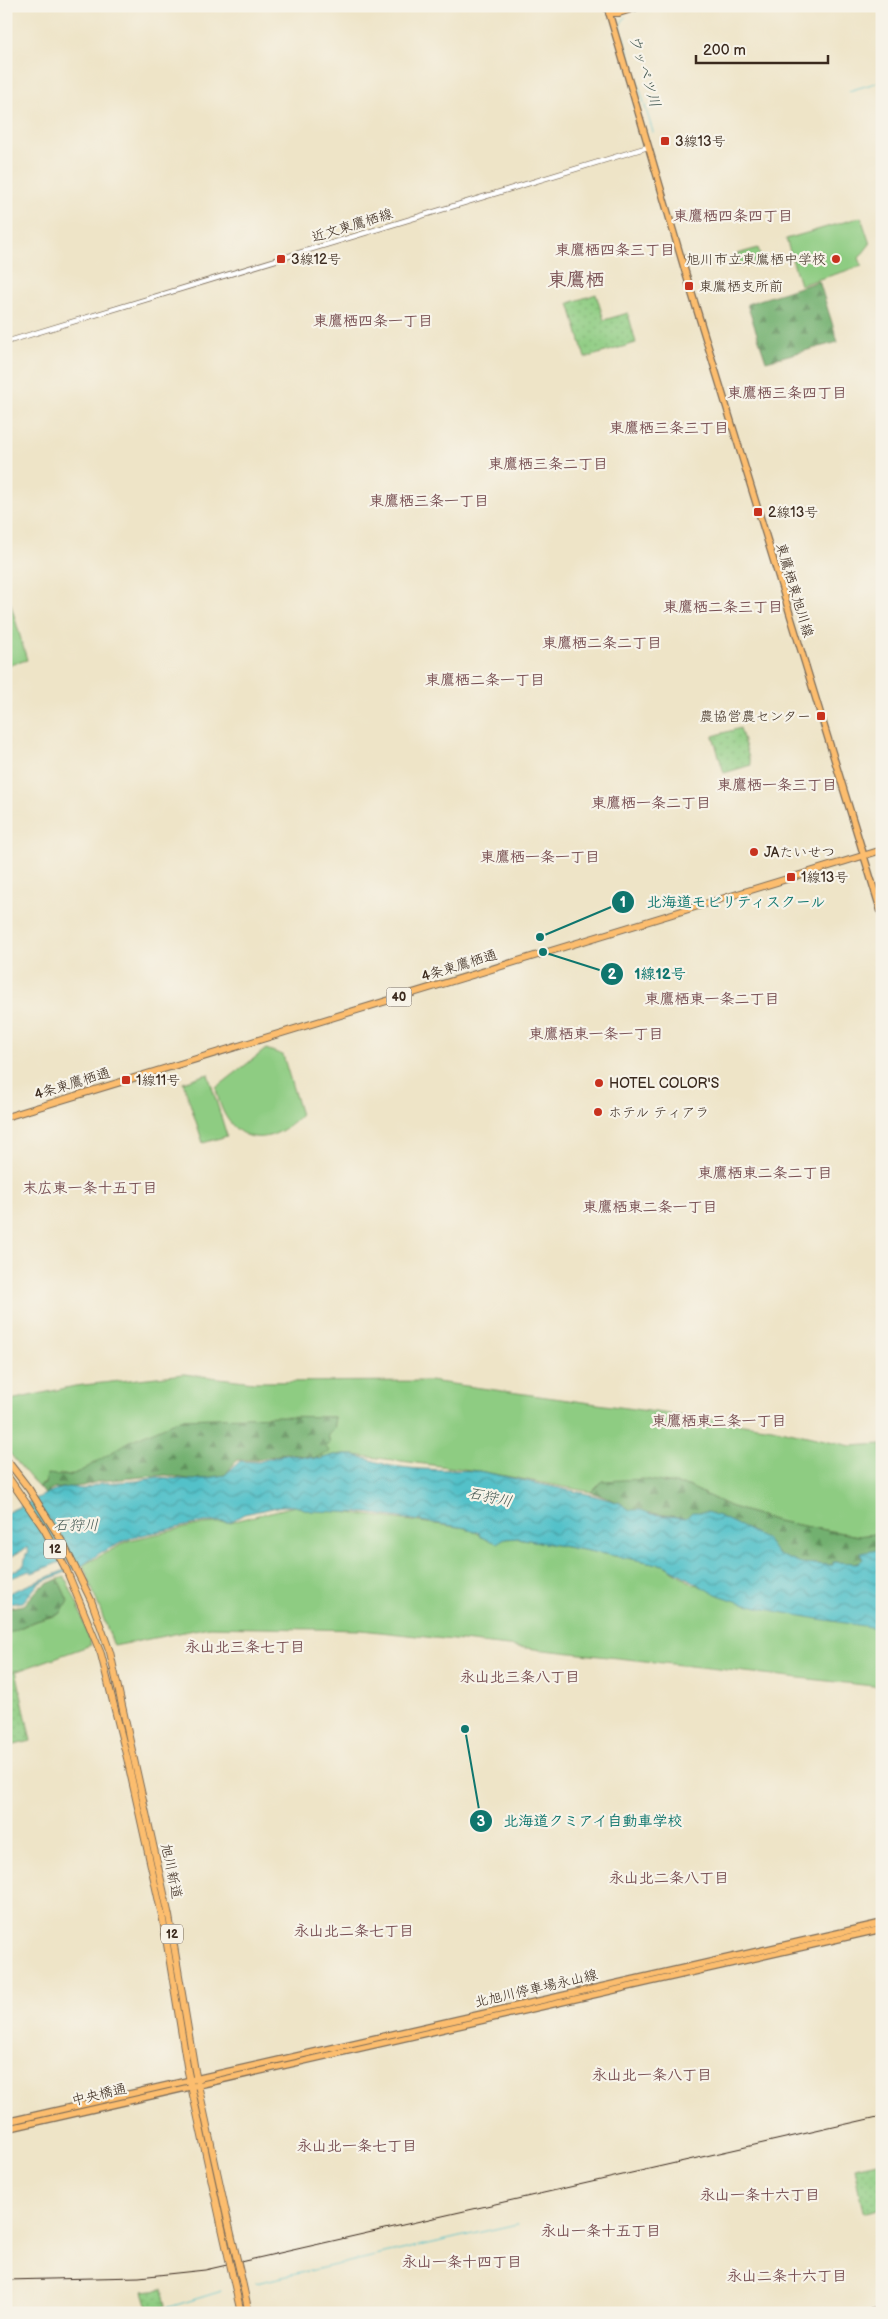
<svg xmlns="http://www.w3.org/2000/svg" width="888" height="2319" viewBox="0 0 888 2319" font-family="'Balsamiq Sans','Klee One',sans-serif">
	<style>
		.green { fill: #8ecc82; stroke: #647b50 }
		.forest { fill: url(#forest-firs); stroke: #566d47 }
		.park { fill: url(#park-dots); stroke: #647b50 }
		.water { fill: url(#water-waves); stroke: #477674 }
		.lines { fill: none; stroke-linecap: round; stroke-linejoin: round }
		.stream { stroke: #53c1c9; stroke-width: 1 }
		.minor-casing { stroke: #7a6b59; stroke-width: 6 }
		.major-casing { stroke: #7a6b59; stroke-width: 8 }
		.highway-casing { stroke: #7a6b59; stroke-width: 8 }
		.minor { stroke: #fff; stroke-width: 4.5 }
		.major { stroke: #fcbd6e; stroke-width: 5.5 }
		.highway { stroke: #fcbd6e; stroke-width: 6 }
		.rail { stroke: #3b2a1e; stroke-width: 1 }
		.highway-bridge-casing { stroke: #7a6b59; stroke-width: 8; stroke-linecap: butt }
		.highway-bridge { stroke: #fcbd6e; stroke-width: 6 }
		.poi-dot { fill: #c8321e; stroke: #f7f3e8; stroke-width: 2 }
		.labels { text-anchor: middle; stroke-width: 4.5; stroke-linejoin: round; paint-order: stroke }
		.shield { fill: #f7f3e8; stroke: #73665b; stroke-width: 1 }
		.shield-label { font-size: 12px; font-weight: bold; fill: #3b2a1e }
		.poi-label { font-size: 14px; fill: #3b2a1e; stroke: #f7f3e8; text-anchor: start }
		.street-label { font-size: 14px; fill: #3b2a1e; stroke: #f7f3e8 }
		.water-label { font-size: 15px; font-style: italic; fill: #425751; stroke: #f7f3e8 }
		.neighbourhood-label { font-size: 15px; font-weight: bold; fill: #795154; stroke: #f7f3e8 }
		.district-label { font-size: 19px; font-weight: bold; fill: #795154; stroke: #f7f3e8 }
		.leader { fill: none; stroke: #0f766e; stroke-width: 2 }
		.callout-dot { fill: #0f766e; stroke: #f7f3e8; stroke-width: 2 }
		.mark-label { font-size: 15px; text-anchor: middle; font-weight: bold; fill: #fff }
		.callout-label { font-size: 15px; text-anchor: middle; font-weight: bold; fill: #0f766e; stroke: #f7f3e8; stroke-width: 4.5; stroke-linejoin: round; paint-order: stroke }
	</style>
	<defs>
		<pattern id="forest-firs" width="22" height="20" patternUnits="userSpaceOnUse" patternTransform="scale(1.25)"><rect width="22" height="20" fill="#72b070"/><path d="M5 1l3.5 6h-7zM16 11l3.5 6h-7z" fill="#5f8f5b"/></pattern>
		<pattern id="park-dots" width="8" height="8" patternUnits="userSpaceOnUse" patternTransform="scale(1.25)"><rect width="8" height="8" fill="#8ecc82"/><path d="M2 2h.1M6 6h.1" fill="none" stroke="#7baf70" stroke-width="1.8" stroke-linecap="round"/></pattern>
		<pattern id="water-waves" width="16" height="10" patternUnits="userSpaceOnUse" patternTransform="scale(1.25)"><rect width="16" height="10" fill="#53c1c9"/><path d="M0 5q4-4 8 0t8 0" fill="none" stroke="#469da3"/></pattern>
	</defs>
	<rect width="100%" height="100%" fill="#f7f3e8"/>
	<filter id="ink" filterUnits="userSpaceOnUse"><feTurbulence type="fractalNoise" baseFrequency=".02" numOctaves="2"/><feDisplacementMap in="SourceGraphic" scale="10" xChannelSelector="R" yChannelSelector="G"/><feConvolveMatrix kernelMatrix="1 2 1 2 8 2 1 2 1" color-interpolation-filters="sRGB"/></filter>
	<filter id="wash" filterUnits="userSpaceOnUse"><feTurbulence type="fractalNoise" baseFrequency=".0096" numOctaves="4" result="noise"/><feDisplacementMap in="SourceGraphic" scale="20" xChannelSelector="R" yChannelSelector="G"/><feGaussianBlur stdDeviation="1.12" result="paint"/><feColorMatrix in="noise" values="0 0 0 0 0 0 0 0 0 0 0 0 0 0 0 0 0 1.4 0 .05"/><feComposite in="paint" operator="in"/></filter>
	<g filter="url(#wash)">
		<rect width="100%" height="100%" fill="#eee4c7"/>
		<g class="green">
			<path d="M 861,217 L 870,244 L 859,258 L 862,266 L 800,285 L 786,239 Z"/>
			<path d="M 758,248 L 762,260 L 741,267 L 737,254 Z"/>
			<path d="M 9,598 L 27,660 L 6,666 L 6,599 Z"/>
			<path d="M 266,1049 L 283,1055 L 301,1115 C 264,1154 225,1140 216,1088 Z"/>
			<path d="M 208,1074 L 227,1136 L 203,1143 L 183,1082 Z"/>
			<path d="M 184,1374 L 254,1382 L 430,1381 L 772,1428 L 851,1446 L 882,1444 L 882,1533 L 859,1536 L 777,1521 L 729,1506 L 688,1486 L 602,1481 L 591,1492 L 479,1471 L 354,1455 L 334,1455 L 320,1459 L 315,1458 L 329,1452 L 326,1447 L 328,1435 L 335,1428 L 334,1417 L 181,1419 L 83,1470 L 69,1476 L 60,1474 L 38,1487 L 6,1449 L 6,1401 L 75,1386 Z"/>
			<path d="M 295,1506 L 466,1528 L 492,1540 L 518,1538 L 664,1565 L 693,1584 L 882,1623 L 882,1687 L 362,1630 L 209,1627 L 114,1646 L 83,1565 L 130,1540 L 203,1524 L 230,1522 Z"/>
			<path d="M 65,1577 L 79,1608 L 91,1645 L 6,1675 L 6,1634 L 33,1622 L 60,1614 L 68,1601 L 58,1579 Z"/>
		</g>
		<g class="forest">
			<path d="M 819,281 L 838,342 L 766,361 L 747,304 Z"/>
			<path d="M 279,1416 L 334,1417 L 335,1428 L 328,1435 L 330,1442 L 326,1447 L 330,1452 L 315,1458 L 286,1453 L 257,1460 L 237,1460 L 225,1475 L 193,1480 L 166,1475 L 100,1481 L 83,1486 L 51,1489 L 46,1495 L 38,1487 L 45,1484 L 47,1474 L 69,1476 L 83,1470 L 130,1441 L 181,1419 Z"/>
			<path d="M 644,1479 L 688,1486 L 729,1506 L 777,1521 L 858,1536 L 882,1533 L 882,1550 L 861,1554 L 863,1559 L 860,1563 L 833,1562 L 833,1565 L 798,1563 L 777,1554 L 764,1538 L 719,1516 L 686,1518 L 630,1510 L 620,1503 L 591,1492 L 602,1481 Z"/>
			<path d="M 58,1579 L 68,1601 L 60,1614 L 33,1622 L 6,1634 L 6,1608 L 24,1605 L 40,1587 Z"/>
		</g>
		<g class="park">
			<path d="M 596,294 L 604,320 L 628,313 L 636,343 L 585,358 L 569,303 Z"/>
			<path d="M 740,728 L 751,765 L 724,773 L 713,736 Z"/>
			<path d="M 16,1670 L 31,1741 L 6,1747 L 6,1675 Z"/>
			<path d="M 882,2162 L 882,2209 L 866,2213 L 863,2211 L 854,2168 Z"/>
			<path d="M 162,2289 L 166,2306 L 149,2311 L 143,2291 Z"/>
		</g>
		<path class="water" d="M 284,1454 L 320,1459 L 334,1455 L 354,1455 L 391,1466 L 419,1469 L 479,1471 L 592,1495 L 620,1503 L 630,1510 L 641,1510 L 651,1514 L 686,1518 L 692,1512 L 707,1512 L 719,1516 L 765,1538 L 777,1554 L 799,1563 L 829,1565 L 833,1565 L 833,1562 L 859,1563 L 863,1559 L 861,1553 L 882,1549 L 882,1629 C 831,1620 769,1614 721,1596 C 700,1588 684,1575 664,1565 L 518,1538 L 503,1539 L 497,1543 L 481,1537 L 479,1532 L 474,1532 L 466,1528 L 367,1513 L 311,1511 L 295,1506 L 282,1506 L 244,1514 L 230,1522 L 205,1522 L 133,1537 L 100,1553 L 83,1565 L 39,1583 L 23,1602 L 6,1604 L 6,1594 L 70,1568 L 70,1564 L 65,1560 L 32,1573 L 29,1571 L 6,1580 L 6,1576 L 24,1565 L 26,1554 L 29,1552 L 27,1547 L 6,1560 L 6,1513 L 52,1491 L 68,1487 L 83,1489 L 101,1483 L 137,1481 L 157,1477 L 194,1480 L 225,1475 L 240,1461 L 258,1462 Z"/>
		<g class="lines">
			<g class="stream">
				<path d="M 625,17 L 620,25 L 653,132"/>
				<path d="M 849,91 L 882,81"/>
				<path d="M 256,2283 L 517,2224"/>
				<path d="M 150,2313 L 222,2291"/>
			</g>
		</g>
	</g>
	<g filter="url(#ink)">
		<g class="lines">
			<defs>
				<path id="minor" d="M 6,342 L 648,147"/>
				<g id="major">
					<path d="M 607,6 L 685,271 L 882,915"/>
					<path d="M 6,2122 L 882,1923"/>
					<path d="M 6,2129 L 882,1929"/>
				</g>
				<g id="highway">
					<path d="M 609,13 L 619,13 L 641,6"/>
					<path d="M 610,13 L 623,6"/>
					<path d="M 6,1117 L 882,850"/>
					<path d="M 6,1459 L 29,1489 L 63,1543 L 91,1600 L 110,1652 L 169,1916 L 195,2071 L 227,2217"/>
					<path d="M 6,1474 L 44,1529 L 66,1569 L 101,1654 L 127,1758 L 163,1920 L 188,2072 L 220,2219"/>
					<path d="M 242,2281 L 249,2313"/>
					<path d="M 234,2282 L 241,2313"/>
					<path d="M 867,2313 L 882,2310"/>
				</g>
			</defs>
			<use href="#minor" class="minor-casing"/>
			<use href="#major" class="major-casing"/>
			<use href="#highway" class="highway-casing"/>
			<use href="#minor" class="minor"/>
			<use href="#major" class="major"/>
			<use href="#highway" class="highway"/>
			<path class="rail" d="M 6,2280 L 139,2277 L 205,2270 L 882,2116"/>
			<defs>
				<g id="highway-bridge">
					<path d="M 227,2217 L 242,2281"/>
					<path d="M 220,2219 L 234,2282"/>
				</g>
			</defs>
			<use href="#highway-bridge" class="highway-bridge-casing"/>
			<use href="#highway-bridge" class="highway-bridge"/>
		</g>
	</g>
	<g class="poi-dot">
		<rect x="660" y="136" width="10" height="10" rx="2.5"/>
		<rect x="276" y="254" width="10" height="10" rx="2.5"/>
		<circle cx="836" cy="259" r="5"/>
		<rect x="684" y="281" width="10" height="10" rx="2.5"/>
		<rect x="753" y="507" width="10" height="10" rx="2.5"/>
		<rect x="816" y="711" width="10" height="10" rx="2.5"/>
		<circle cx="754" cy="852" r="5"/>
		<rect x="786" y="872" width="10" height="10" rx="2.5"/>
		<rect x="121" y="1075" width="10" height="10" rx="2.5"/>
		<circle cx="599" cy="1083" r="5"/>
		<circle cx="598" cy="1112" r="5"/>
	</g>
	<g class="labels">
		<g class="shield">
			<rect x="386.5" y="987.5" width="25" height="19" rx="4"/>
			<rect x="44" y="1539.5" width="22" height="19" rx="4"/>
			<rect x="161" y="1924.5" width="22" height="19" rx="4"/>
		</g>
		<g class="shield-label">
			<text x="399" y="1001">40</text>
			<text x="55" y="1553">12</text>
			<text x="172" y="1938">12</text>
		</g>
		<g class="poi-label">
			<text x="675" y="146">3線13号</text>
			<text x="291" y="264">3線12号</text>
			<text x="826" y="264" text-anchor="end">旭川市立東鷹栖中学校</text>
			<text x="699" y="291">東鷹栖支所前</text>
			<text x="768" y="517">2線13号</text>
			<text x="811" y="721" text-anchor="end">農協営農センター</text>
			<text x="764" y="857">JAたいせつ</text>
			<text x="801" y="882">1線13号</text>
			<text x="136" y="1085">1線11号</text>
			<text x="609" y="1088">HOTEL COLOR'S</text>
			<text x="608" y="1117">ホテル ティアラ</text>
		</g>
		<g class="street-label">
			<text transform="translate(352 225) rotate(-17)" y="5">近文東鷹栖線</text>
			<text transform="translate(795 590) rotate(73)" y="5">東鷹栖東旭川線</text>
			<text transform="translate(459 965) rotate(-17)" y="5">4条東鷹栖通</text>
			<text transform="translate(72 1083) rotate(-17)" y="5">4条東鷹栖通</text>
			<text transform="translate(172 1871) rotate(78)" y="5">旭川新道</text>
			<text transform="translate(536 1988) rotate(-13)" y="5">北旭川停車場永山線</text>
			<text transform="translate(99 2094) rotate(-13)" y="5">中央橋通</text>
		</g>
		<g class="water-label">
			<text transform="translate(645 71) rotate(73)" y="5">ウッペツ川</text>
			<text transform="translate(490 1497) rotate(12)" y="5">石狩川</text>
			<text x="76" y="1530">石狩川</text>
		</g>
		<g class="neighbourhood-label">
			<text x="733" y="221">東鷹栖四条四丁目</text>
			<text x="615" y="255">東鷹栖四条三丁目</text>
			<text x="373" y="326">東鷹栖四条一丁目</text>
			<text x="787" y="398">東鷹栖三条四丁目</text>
			<text x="669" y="433">東鷹栖三条三丁目</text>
			<text x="548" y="469">東鷹栖三条二丁目</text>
			<text x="429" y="506">東鷹栖三条一丁目</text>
			<text x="723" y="612">東鷹栖二条三丁目</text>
			<text x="602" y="648">東鷹栖二条二丁目</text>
			<text x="485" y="685">東鷹栖二条一丁目</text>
			<text x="777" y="790">東鷹栖一条三丁目</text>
			<text x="651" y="808">東鷹栖一条二丁目</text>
			<text x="540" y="862">東鷹栖一条一丁目</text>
			<text x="712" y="1004">東鷹栖東一条二丁目</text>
			<text x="596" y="1039">東鷹栖東一条一丁目</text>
			<text x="765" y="1178">東鷹栖東二条二丁目</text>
			<text x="90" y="1193">末広東一条十五丁目</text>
			<text x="650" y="1212">東鷹栖東二条一丁目</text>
			<text x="719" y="1426">東鷹栖東三条一丁目</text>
			<text x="245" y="1652">永山北三条七丁目</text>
			<text x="520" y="1682">永山北三条八丁目</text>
			<text x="669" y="1883">永山北二条八丁目</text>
			<text x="354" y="1936">永山北二条七丁目</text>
			<text x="652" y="2080">永山北一条八丁目</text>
			<text x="357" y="2151">永山北一条七丁目</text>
			<text x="760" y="2200">永山一条十六丁目</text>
			<text x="601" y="2236">永山一条十五丁目</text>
			<text x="462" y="2267">永山一条十四丁目</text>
			<text x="787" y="2281">永山二条十六丁目</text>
		</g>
		<g class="district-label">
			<text x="576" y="286">東鷹栖</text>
		</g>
	</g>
	<path class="leader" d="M540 937L623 902M543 952L612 974M465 1729L481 1821"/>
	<g class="callout-dot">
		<circle cx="540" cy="937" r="5"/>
		<circle cx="543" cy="952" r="5"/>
		<circle cx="465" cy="1729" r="5"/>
		<circle cx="623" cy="902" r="12"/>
		<circle cx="612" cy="974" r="12"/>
		<circle cx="481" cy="1821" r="12"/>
	</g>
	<g class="mark-label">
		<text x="623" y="907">1</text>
		<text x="612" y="979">2</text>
		<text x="481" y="1826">3</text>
	</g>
	<g class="callout-label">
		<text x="736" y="907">北海道モビリティスクール</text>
		<text x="660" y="979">1線12号</text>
		<text x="593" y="1826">北海道クミアイ自動車学校</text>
	</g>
	<rect width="888" height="2319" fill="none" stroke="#f7f3e8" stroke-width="25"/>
	<path d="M696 55v8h132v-8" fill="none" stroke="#3b2a1e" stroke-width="2.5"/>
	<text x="703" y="55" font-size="15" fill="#3b2a1e" stroke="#f7f3e8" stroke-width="4" paint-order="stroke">200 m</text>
</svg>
